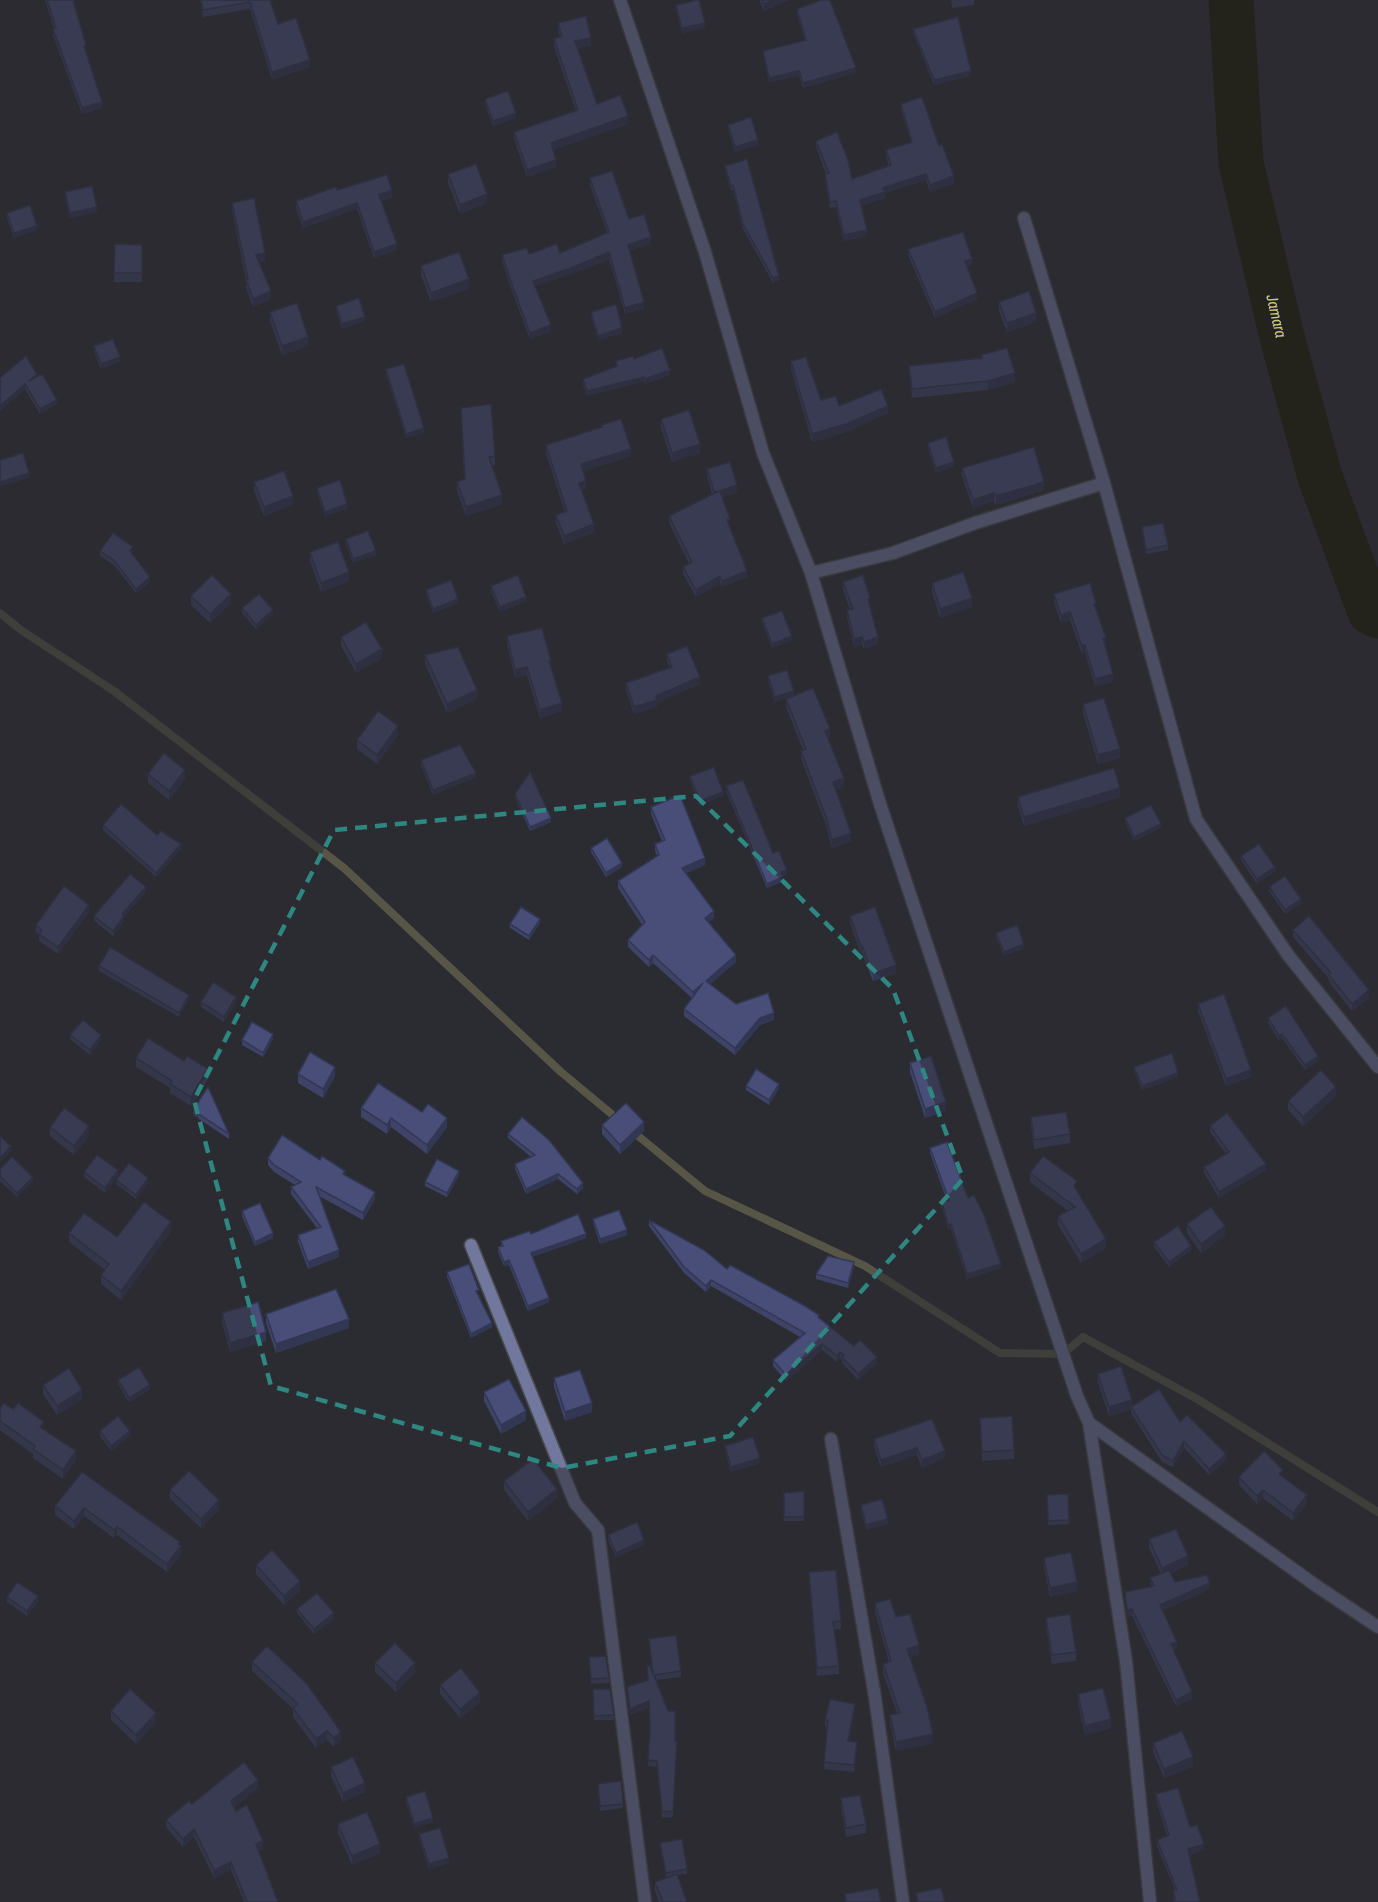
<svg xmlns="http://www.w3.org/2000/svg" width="1378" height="1902" viewBox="0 0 1378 1902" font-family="'Archivo Narrow',sans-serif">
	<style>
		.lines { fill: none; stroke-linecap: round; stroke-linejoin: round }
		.stream { stroke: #565546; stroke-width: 8 }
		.river { stroke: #191700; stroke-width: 45 }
		.minor-casing { stroke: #494a4f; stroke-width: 15 }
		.minor { stroke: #71779d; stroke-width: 12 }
		.wall { fill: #3e4367 }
		.shaded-wall { fill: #323754 }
		.building { fill: #484e78; stroke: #323754; stroke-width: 1.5 }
		.marked { fill: none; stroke: #2f8781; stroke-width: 4.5; stroke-dasharray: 12 8; stroke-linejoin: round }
		.labels { text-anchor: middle; stroke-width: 4.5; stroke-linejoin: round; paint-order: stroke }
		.water-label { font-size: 16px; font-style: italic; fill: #d1ca7b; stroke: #212227 }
	</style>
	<rect width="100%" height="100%" fill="#2b2c31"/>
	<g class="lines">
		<g class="stream">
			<path d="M 0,613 L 21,630 L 114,691 L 344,868 L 561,1072 L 620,1121"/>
			<path d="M 631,1130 L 705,1191 L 865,1266 L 1000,1353 L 1063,1354 L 1083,1337 L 1199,1400 L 1378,1512"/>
		</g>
		<path class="river" d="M 1231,0 L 1241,163 L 1282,337 L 1320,477 L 1370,612 L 1378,616"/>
		<defs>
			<g id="minor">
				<path d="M 620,0 L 705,252 L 763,453 L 811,573 L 880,804 L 1077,1396 L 1089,1423 L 1126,1661 L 1150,1902"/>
				<path d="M 1024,218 L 1104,483 L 1196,819 L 1288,955 L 1378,1067"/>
				<path d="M 811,573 L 893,553 L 975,523 L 1104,483"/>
				<path d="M 471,1245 L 575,1503 L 598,1530 L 645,1902"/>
				<path d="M 1089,1423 L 1318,1587 L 1378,1627"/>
				<path d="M 831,1439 L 875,1697 L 903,1902"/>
			</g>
		</defs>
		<use href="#minor" class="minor-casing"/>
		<use href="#minor" class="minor"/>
	</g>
	<g class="wall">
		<path d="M 45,0 L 73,0 L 86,51 L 102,108 L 82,114 L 53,35 L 53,29 L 54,28 Z"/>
		<path d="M 200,0 L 270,0 L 278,24 L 310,67 L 272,79 L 250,9 L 203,17 Z"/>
		<path d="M 759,0 L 789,0 L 764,11 Z"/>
		<path d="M 951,0 L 974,0 L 974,5 L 952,8 Z"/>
		<path d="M 676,5 L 705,28 L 682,33 L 676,9 Z"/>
		<path d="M 797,9 L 856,73 L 803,88 L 799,76 L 769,82 L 763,55 L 763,51 L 805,41 L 797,14 Z"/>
		<path d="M 558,23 L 591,45 L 577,48 L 597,104 L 628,124 L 553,150 L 556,167 L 527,177 L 514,139 L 514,132 L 576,111 L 554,47 L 554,39 L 560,37 L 558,31 Z"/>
		<path d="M 913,29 L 971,76 L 934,85 L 913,33 Z"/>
		<path d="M 485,99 L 516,118 L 493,126 L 485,104 Z"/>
		<path d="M 901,104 L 939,146 L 954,183 L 930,192 L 926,180 L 885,193 L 885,198 L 861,206 L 867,236 L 844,241 L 836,207 L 830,208 L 825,180 L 825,174 L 826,174 L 816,147 L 816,141 L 852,179 L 889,166 L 886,157 L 886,150 L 911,142 L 901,110 Z"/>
		<path d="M 728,125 L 758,145 L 735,152 L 728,129 Z"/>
		<path d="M 725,166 L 779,280 L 773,283 L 743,229 L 733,190 L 731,190 L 725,170 Z"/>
		<path d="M 448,174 L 487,203 L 460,214 L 448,183 Z"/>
		<path d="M 590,178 L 651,243 L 630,250 L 644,308 L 625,314 L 609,259 L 571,274 L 535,286 L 551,331 L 530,339 L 513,294 L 502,261 L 502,255 L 560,253 L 607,232 L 590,185 Z"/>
		<path d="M 337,190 L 392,197 L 381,201 L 397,250 L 374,258 L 357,209 L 303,228 L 296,208 L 296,201 Z"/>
		<path d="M 65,192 L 97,212 L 70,218 L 65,197 Z"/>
		<path d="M 232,203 L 265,261 L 260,262 L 271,299 L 253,307 L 246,288 L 246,280 L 232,211 Z"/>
		<path d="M 7,213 L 37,230 L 14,238 L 7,218 Z"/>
		<path d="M 115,244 L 142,245 L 142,282 L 114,282 Z"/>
		<path d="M 908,249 L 972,265 L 967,266 L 977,299 L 935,318 L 908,255 Z"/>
		<path d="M 421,266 L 469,288 L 431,302 L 421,275 Z"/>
		<path d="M 999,302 L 1036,322 L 1007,332 L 999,311 Z"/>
		<path d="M 336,306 L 365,321 L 342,329 L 336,310 Z"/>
		<path d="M 270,312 L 308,346 L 282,355 L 270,321 Z"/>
		<path d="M 591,312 L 622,333 L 598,340 L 591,316 Z"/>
		<path d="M 94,346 L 120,361 L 101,369 L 94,351 Z"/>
		<path d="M 981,355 L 1015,382 L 988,390 L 912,398 L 909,366 L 981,358 Z"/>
		<path d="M 634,359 L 670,375 L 645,384 L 644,381 L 587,396 L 583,384 L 583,379 L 616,366 L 616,361 Z"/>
		<path d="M 791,361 L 821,400 L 839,406 L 888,413 L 846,432 L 812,442 L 791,369 Z"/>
		<path d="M 386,369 L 424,433 L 406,438 L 386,374 Z"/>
		<path d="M 37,377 L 57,404 L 40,414 L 25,389 L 0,411 L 0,378 Z"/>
		<path d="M 461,408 L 495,456 L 495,465 L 492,466 L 502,504 L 466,516 L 457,491 L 457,482 L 464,479 Z"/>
		<path d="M 661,419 L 700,453 L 672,462 L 661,428 Z"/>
		<path d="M 601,425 L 631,456 L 583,471 L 586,489 L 581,490 L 594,532 L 564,544 L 556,523 L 556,515 L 565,512 L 546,453 L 546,445 L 601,427 Z"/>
		<path d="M 928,443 L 954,466 L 936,473 L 928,448 Z"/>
		<path d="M 962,468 L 1044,490 L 996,505 L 994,501 L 973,508 L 962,476 Z"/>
		<path d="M 707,469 L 737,492 L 722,497 L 729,526 L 747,577 L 722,587 L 720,583 L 696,597 L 683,574 L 683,567 L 689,564 L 669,523 L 669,516 L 712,494 L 707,476 Z"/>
		<path d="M 254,482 L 293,505 L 264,516 L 254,491 Z"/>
		<path d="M 317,488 L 347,509 L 325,516 L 317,492 Z"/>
		<path d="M 1142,527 L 1168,545 L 1168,550 L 1146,554 L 1142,531 Z"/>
		<path d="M 346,539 L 376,555 L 353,563 L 346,544 Z"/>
		<path d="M 100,551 L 133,551 L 131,553 L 150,582 L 136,593 L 114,565 L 100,556 Z"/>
		<path d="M 310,552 L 349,581 L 321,592 L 310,561 Z"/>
		<path d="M 843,582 L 870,605 L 878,644 L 864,649 L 862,644 L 854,646 L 847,618 L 847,610 L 850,610 L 843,589 Z"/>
		<path d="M 932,583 L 972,607 L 940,618 L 932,592 Z"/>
		<path d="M 491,586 L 526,601 L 500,612 L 491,591 Z"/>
		<path d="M 426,590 L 458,603 L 433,613 L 426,594 Z"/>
		<path d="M 1054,594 L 1096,610 L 1106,644 L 1105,645 L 1113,682 L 1095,686 L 1085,652 L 1082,654 L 1070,620 L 1061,623 L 1054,602 Z"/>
		<path d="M 191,596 L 231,603 L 210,623 L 191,605 Z"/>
		<path d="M 242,608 L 273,614 L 256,629 L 242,613 Z"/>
		<path d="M 762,618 L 792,640 L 772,648 L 762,622 Z"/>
		<path d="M 507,636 L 551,666 L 562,711 L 540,718 L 527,675 L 515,678 L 507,644 Z"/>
		<path d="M 341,637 L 382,658 L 356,673 L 341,646 Z"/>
		<path d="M 667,654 L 700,684 L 657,702 L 657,707 L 634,714 L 626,690 L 626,683 L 670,668 L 667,661 Z"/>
		<path d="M 425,655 L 477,699 L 447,713 L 425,664 Z"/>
		<path d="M 768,676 L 794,696 L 830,737 L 828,738 L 844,787 L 836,790 L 851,841 L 832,848 L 826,825 L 801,759 L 801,751 L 803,750 L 786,707 L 786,699 L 793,696 L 775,702 L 768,681 Z"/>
		<path d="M 1083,704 L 1120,758 L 1098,764 L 1083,713 Z"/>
		<path d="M 398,735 L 377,764 L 357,749 L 357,740 Z"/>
		<path d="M 421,760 L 476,777 L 433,795 L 421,765 Z"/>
		<path d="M 148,774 L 185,779 L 169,800 L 148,783 Z"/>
		<path d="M 690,776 L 723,796 L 700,805 L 690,780 Z"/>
		<path d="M 726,786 L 787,874 L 782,876 L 783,881 L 767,888 L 726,791 Z"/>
		<path d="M 515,794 L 551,822 L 530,831 L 515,798 Z"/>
		<path d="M 1018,797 L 1120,797 L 1024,826 L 1018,806 Z"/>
		<path d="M 651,807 L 705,865 L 686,873 L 714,918 L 708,922 L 736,962 L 710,984 L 736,1004 L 774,1020 L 760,1025 L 735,1055 L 684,1016 L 684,1009 L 692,998 L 653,963 L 649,967 L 628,947 L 628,940 L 642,925 L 618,888 L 618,881 L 657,856 L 655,851 L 655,844 L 662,841 L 651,814 Z"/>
		<path d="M 1125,818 L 1161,828 L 1134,841 L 1125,822 Z"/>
		<path d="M 103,825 L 157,835 L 181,849 L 156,877 L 103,830 Z"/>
		<path d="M 591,848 L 622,867 L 606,877 L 591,852 Z"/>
		<path d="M 1241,856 L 1275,871 L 1257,884 L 1241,860 Z"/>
		<path d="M 1269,887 L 1301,903 L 1285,914 L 1269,891 Z"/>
		<path d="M 146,892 L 124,916 L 124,921 L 113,936 L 94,921 L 94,916 Z"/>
		<path d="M 89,912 L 58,954 L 39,941 L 39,935 L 36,932 L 36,925 Z"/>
		<path d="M 850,916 L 896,973 L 873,981 L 862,953 L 861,954 L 850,923 Z"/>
		<path d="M 540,923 L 529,940 L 510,928 L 510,924 Z"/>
		<path d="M 1293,930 L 1369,998 L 1352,1011 L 1329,982 L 1329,979 L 1293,937 Z"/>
		<path d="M 996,933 L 1024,948 L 1004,956 L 996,937 Z"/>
		<path d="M 99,966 L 189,999 L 179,1017 L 99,971 Z"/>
		<path d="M 201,1002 L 236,1002 L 224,1022 L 201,1007 Z"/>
		<path d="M 1198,1004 L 1251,1077 L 1226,1086 L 1198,1011 Z"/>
		<path d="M 1268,1018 L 1318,1061 L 1305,1070 L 1282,1038 L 1279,1040 L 1268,1023 Z"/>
		<path d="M 70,1035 L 101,1040 L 90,1055 L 70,1039 Z"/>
		<path d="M 273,1039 L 263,1057 L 242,1045 L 242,1040 Z"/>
		<path d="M 136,1058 L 208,1078 L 191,1106 L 170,1093 L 170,1088 L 136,1067 Z"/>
		<path d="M 910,1063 L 946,1111 L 925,1118 L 910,1072 Z"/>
		<path d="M 1134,1067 L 1178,1077 L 1142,1090 L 1134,1071 Z"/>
		<path d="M 298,1074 L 335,1076 L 323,1098 L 298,1083 Z"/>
		<path d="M 746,1086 L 779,1088 L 769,1105 L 746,1090 Z"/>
		<path d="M 1336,1096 L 1303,1126 L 1288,1110 L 1288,1101 Z"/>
		<path d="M 361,1108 L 447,1127 L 427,1154 L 391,1127 L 387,1134 L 361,1117 Z"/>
		<path d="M 193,1110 L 229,1134 L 229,1139 L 193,1115 Z"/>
		<path d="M 1031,1117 L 1070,1134 L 1070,1143 L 1034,1149 L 1031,1126 Z"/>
		<path d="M 602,1125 L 644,1131 L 620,1154 L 602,1134 Z"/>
		<path d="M 1210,1126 L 1266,1170 L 1219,1198 L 1204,1173 L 1204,1167 L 1226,1154 L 1210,1132 Z"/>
		<path d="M 50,1127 L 89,1135 L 74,1155 L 50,1136 Z"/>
		<path d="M 508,1134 L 583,1188 L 577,1194 L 558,1179 L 526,1194 L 515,1169 L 515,1164 L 531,1157 L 508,1138 Z"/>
		<path d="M 930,1148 L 968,1198 L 1001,1268 L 967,1279 L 951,1229 L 948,1229 L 942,1207 L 942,1202 L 947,1201 L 930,1153 Z"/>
		<path d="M 268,1158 L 345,1175 L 375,1199 L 363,1220 L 319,1196 L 339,1257 L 308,1269 L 298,1242 L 298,1235 L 317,1228 L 291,1194 L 291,1187 L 295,1185 L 274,1172 L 268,1165 Z"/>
		<path d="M 0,1169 L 33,1181 L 17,1197 L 0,1181 Z"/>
		<path d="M 84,1172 L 118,1175 L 105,1193 L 84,1177 Z"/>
		<path d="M 1030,1173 L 1077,1191 L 1106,1248 L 1081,1263 L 1058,1225 L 1058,1216 L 1068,1211 L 1030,1182 Z"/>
		<path d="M 459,1175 L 447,1197 L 425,1186 L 425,1182 Z"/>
		<path d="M 116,1180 L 148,1183 L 136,1199 L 116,1184 Z"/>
		<path d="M 242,1211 L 273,1238 L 255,1246 L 242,1216 Z"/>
		<path d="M 593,1219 L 627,1235 L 600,1244 L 593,1223 Z"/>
		<path d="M 649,1220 L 727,1269 L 819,1319 L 854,1346 L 877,1363 L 858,1380 L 842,1363 L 842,1360 L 840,1358 L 837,1362 L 822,1350 L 786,1381 L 773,1366 L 773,1360 L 800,1337 L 711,1286 L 706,1292 L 684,1273 L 649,1226 Z"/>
		<path d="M 1187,1224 L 1225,1235 L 1201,1253 L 1187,1233 Z"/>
		<path d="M 171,1231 L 121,1300 L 101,1284 L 101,1275 L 105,1270 L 69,1242 L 69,1233 L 117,1237 Z"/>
		<path d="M 531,1234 L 586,1238 L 532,1257 L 549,1302 L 528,1311 L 509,1265 L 504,1266 L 498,1252 L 498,1247 L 501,1246 L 501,1241 Z"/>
		<path d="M 1154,1242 L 1191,1250 L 1169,1267 L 1154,1247 Z"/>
		<path d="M 854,1267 L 848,1288 L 816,1279 L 816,1274 Z"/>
		<path d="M 447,1272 L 479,1295 L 492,1327 L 471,1338 L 447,1277 Z"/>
		<path d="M 222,1313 L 266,1341 L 230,1352 L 222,1322 Z"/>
		<path d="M 266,1314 L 349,1328 L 276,1353 L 266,1323 Z"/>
		<path d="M 1098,1374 L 1132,1406 L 1180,1422 L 1226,1460 L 1209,1475 L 1184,1448 L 1173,1467 L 1162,1462 L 1131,1413 L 1131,1409 L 1109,1416 L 1098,1383 Z"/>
		<path d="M 554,1378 L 592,1412 L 565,1421 L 554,1387 Z"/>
		<path d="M 118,1380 L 150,1390 L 129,1402 L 118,1384 Z"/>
		<path d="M 43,1385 L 82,1399 L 57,1415 L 43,1394 Z"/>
		<path d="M 484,1392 L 526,1420 L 501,1434 L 484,1401 Z"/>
		<path d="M 0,1408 L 44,1430 L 76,1460 L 63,1479 L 33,1458 L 33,1454 L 0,1430 Z"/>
		<path d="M 980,1418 L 1014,1450 L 1014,1459 L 982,1461 Z"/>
		<path d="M 932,1419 L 945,1458 L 922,1468 L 917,1455 L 881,1467 L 874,1447 L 874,1439 Z"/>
		<path d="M 100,1431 L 130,1436 L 111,1451 L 100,1436 Z"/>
		<path d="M 725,1446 L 760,1463 L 731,1472 L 725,1451 Z"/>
		<path d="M 82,1472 L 180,1545 L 181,1554 L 167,1572 L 117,1535 L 114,1538 L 84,1516 L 74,1529 L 55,1515 L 55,1506 Z"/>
		<path d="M 1239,1477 L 1283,1478 L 1307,1503 L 1293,1521 L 1263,1498 L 1257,1504 L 1239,1485 Z"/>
		<path d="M 504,1481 L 557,1498 L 528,1521 L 504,1490 Z"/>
		<path d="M 170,1490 L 219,1509 L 201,1528 L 170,1499 Z"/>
		<path d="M 804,1491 L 804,1521 L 784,1521 L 784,1493 Z"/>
		<path d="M 1068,1494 L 1069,1524 L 1048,1525 L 1047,1495 Z"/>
		<path d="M 861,1505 L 888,1524 L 866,1530 L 861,1510 Z"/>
		<path d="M 608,1535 L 644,1545 L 616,1557 L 608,1540 Z"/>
		<path d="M 1149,1539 L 1188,1565 L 1171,1573 L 1175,1582 L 1210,1589 L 1163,1610 L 1177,1648 L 1173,1649 L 1192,1699 L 1176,1706 L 1132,1616 L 1127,1617 L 1125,1592 L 1151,1587 L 1150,1578 L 1161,1574 L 1149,1548 Z"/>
		<path d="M 1044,1558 L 1077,1591 L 1050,1597 L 1044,1567 Z"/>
		<path d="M 256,1565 L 300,1591 L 284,1605 L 256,1574 Z"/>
		<path d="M 809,1572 L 841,1621 L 841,1629 L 834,1630 L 839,1666 L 839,1674 L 817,1676 Z"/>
		<path d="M 7,1597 L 38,1601 L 27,1616 L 7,1602 Z"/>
		<path d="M 875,1603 L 896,1617 L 919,1654 L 910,1657 L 933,1743 L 896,1751 L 890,1724 L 890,1715 L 897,1713 L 883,1673 L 883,1664 L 889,1662 L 875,1612 Z"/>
		<path d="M 297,1609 L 334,1618 L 314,1634 L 297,1613 Z"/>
		<path d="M 1046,1618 L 1076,1652 L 1076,1661 L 1052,1664 L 1046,1627 Z"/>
		<path d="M 649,1639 L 681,1671 L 681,1677 L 656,1680 L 668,1711 L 675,1711 L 673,1817 L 662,1818 L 657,1767 L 648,1766 L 650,1732 L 649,1707 L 630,1715 L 627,1687 L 648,1680 L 652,1671 Z"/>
		<path d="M 589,1657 L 609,1678 L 609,1683 L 591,1684 Z"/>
		<path d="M 252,1662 L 341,1741 L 334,1747 L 327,1740 L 316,1748 L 293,1717 L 293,1709 L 252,1671 Z"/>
		<path d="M 375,1663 L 415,1672 L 396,1692 L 375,1672 Z"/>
		<path d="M 440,1685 L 480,1702 L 460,1718 L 440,1694 Z"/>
		<path d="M 593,1689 L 614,1715 L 614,1720 L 594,1720 Z"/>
		<path d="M 1078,1694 L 1111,1728 L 1085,1735 L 1078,1703 Z"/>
		<path d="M 111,1711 L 156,1722 L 136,1744 L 111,1720 Z"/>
		<path d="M 855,1711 L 849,1741 L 857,1749 L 854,1772 L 824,1769 L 827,1727 L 825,1727 L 825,1720 Z"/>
		<path d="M 1153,1743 L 1193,1766 L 1164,1778 L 1153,1752 Z"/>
		<path d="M 331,1767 L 365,1792 L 343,1802 L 331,1776 Z"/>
		<path d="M 598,1784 L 623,1804 L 623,1808 L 600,1811 Z"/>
		<path d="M 258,1788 L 234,1807 L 263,1849 L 259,1851 L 278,1902 L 244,1902 L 231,1870 L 214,1878 L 194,1837 L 183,1847 L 166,1827 L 166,1820 L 192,1804 Z"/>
		<path d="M 1156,1794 L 1190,1827 L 1204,1850 L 1189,1855 L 1200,1902 L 1174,1902 L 1173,1891 L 1175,1890 L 1157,1846 L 1157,1840 L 1167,1836 L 1156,1800 Z"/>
		<path d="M 406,1797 L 433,1822 L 414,1828 L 406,1802 Z"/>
		<path d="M 841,1798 L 866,1824 L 866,1833 L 846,1837 L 841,1807 Z"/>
		<path d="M 338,1824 L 380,1853 L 352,1865 L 338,1833 Z"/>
		<path d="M 419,1834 L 449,1863 L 429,1869 L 419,1838 Z"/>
		<path d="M 660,1843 L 687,1869 L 687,1874 L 677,1875 L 687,1902 L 659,1902 L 655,1891 L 655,1882 L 669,1877 L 666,1877 Z"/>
	</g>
	<g class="shaded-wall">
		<path d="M 773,0 L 789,0 L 764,11 L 764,4 Z"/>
		<path d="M 705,23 L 705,28 L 682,33 L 682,28 Z"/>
		<path d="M 591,38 L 591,45 L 575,49 L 575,41 Z"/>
		<path d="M 310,60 L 310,67 L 272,79 L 272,72 Z"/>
		<path d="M 856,68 L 856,73 L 803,88 L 803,83 Z"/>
		<path d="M 799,71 L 799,76 L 769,82 L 769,78 Z"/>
		<path d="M 971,71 L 971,76 L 934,85 L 934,80 Z"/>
		<path d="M 102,102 L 102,108 L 82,114 L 82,108 Z"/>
		<path d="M 516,113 L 516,118 L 493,126 L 493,121 Z"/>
		<path d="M 628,116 L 628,124 L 551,151 L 551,143 Z"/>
		<path d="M 758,140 L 758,145 L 735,152 L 735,147 Z"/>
		<path d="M 556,160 L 556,167 L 527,177 L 527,170 Z"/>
		<path d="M 926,174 L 926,180 L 885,193 L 885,198 L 860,206 L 860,200 L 883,188 Z"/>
		<path d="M 954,176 L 954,183 L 930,192 L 930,185 Z"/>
		<path d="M 392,190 L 392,197 L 379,201 L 379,195 Z"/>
		<path d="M 487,194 L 487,203 L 460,214 L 460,205 Z"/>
		<path d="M 357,203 L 357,209 L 303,228 L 303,222 Z"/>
		<path d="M 97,207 L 97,212 L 70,218 L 70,213 Z"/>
		<path d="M 37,226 L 37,230 L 14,238 L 14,233 Z"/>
		<path d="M 867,230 L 867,236 L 844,241 L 844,235 Z"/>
		<path d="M 651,237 L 651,243 L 628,251 L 628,245 Z"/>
		<path d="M 397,244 L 397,250 L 374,258 L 374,252 Z"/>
		<path d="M 609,252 L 609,259 L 571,274 L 533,287 L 533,281 Z"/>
		<path d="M 265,253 L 265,261 L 256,263 L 256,255 Z"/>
		<path d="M 972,259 L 972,265 L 965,267 L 965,261 Z"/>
		<path d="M 779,276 L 779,280 L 773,283 L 773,278 Z"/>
		<path d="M 469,279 L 469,288 L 431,302 L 431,293 Z"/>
		<path d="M 271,291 L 271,299 L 253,307 L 253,299 Z"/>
		<path d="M 977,293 L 977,299 L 935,318 L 935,312 Z"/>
		<path d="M 644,302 L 644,308 L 625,314 L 625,308 Z"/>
		<path d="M 1036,313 L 1036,322 L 1007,332 L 1007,323 Z"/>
		<path d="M 365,317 L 365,321 L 342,329 L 342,324 Z"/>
		<path d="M 551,325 L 551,331 L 530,339 L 530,333 Z"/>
		<path d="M 622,328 L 622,333 L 598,340 L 598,336 Z"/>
		<path d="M 308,337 L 308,346 L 282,355 L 282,346 Z"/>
		<path d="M 120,357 L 120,361 L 101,369 L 101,364 Z"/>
		<path d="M 670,370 L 670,375 L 645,384 L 645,379 Z"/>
		<path d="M 1015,373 L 1015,382 L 988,390 L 988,381 Z"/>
		<path d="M 644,377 L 644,381 L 587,396 L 587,391 Z"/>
		<path d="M 25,384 L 25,389 L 0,411 L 0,406 Z"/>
		<path d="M 57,400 L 57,404 L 40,414 L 40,409 Z"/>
		<path d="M 888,406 L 888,413 L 846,432 L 812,442 L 812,434 Z"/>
		<path d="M 424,428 L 424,433 L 406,438 L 406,434 Z"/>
		<path d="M 700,444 L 700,453 L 672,462 L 672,453 Z"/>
		<path d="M 631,449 L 631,456 L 581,472 L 581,464 Z"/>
		<path d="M 954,462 L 954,466 L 936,473 L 936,468 Z"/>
		<path d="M 29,473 L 29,478 L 0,486 L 0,482 Z"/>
		<path d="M 586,481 L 586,489 L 579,491 L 579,483 Z"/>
		<path d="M 1044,482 L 1044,490 L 996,505 L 996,496 Z"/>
		<path d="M 737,485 L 737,492 L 720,497 L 720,491 Z"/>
		<path d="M 994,493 L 994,501 L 973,508 L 973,500 Z"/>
		<path d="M 502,495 L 502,504 L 466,516 L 466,507 Z"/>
		<path d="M 293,496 L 293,505 L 264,516 L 264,507 Z"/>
		<path d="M 347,504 L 347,509 L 325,516 L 325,512 Z"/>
		<path d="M 594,524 L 594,532 L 564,544 L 564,536 Z"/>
		<path d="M 376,551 L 376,555 L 353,563 L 353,559 Z"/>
		<path d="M 747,571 L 747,577 L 722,587 L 722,581 Z"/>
		<path d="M 349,572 L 349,581 L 321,592 L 321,583 Z"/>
		<path d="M 720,576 L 720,583 L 696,597 L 696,590 Z"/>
		<path d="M 150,577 L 150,582 L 136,593 L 136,589 Z"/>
		<path d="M 231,594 L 231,603 L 210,623 L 210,614 Z"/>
		<path d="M 526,597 L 526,601 L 500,612 L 500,607 Z"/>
		<path d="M 972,598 L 972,607 L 940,618 L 940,609 Z"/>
		<path d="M 458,599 L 458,603 L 433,613 L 433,609 Z"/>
		<path d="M 273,610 L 273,614 L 256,629 L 256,625 Z"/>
		<path d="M 1070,612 L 1070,620 L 1061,623 L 1061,615 Z"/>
		<path d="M 792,636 L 792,640 L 772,648 L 772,644 Z"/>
		<path d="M 862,637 L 862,644 L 854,646 L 854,639 Z"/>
		<path d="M 878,637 L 878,644 L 864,649 L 864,642 Z"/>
		<path d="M 1106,637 L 1106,644 L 1103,646 L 1103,638 Z"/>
		<path d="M 1085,645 L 1085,652 L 1082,654 L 1082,646 Z"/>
		<path d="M 382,649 L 382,658 L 356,673 L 356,664 Z"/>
		<path d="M 527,667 L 527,675 L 515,678 L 515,670 Z"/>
		<path d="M 1113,674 L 1113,682 L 1095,686 L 1095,679 Z"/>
		<path d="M 700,677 L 700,684 L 657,702 L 657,707 L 634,714 L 634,707 L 656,696 Z"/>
		<path d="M 477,690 L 477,699 L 447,713 L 447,704 Z"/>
		<path d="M 794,691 L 794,696 L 775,702 L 775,697 Z"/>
		<path d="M 562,703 L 562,711 L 540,718 L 540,710 Z"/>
		<path d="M 398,726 L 398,735 L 377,764 L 377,755 Z"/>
		<path d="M 830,729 L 830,737 L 825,739 L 825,731 Z"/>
		<path d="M 1120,749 L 1120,758 L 1098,764 L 1098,755 Z"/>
		<path d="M 185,770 L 185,779 L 169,800 L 169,791 Z"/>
		<path d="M 476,773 L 476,777 L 433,795 L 433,790 Z"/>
		<path d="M 844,778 L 844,787 L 833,791 L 833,782 Z"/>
		<path d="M 1120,788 L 1120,797 L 1024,826 L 1024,817 Z"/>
		<path d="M 723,792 L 723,796 L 700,805 L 700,801 Z"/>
		<path d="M 551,818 L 551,822 L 530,831 L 530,827 Z"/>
		<path d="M 1161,824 L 1161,828 L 1134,841 L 1134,837 Z"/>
		<path d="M 851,833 L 851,841 L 832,848 L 832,840 Z"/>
		<path d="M 181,844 L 181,849 L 156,877 L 156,873 Z"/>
		<path d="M 705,858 L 705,865 L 682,875 L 682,868 Z"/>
		<path d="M 622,863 L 622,867 L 606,877 L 606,873 Z"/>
		<path d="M 1275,867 L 1275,871 L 1257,884 L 1257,879 Z"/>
		<path d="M 787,870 L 787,874 L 781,877 L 781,872 Z"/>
		<path d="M 783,877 L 783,881 L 767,888 L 767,884 Z"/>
		<path d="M 146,887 L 146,892 L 124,916 L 124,921 L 113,936 L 113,931 L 122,914 Z"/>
		<path d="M 1301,899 L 1301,903 L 1285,914 L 1285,910 Z"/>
		<path d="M 89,905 L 89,912 L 58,954 L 58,947 Z"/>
		<path d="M 714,911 L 714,918 L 705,925 L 705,918 Z"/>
		<path d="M 540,919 L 540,923 L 529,940 L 529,936 Z"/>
		<path d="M 1024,944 L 1024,948 L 1004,956 L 1004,952 Z"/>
		<path d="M 862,946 L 862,953 L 861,954 L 861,947 Z"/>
		<path d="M 653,955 L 653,963 L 649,967 L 649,960 Z"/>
		<path d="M 736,955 L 736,962 L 706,988 L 706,981 Z"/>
		<path d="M 896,965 L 896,973 L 873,981 L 873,974 Z"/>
		<path d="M 703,983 L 693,999 L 693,992 Z"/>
		<path d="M 1369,990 L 1369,998 L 1352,1011 L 1352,1004 Z"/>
		<path d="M 189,995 L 189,999 L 179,1017 L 179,1013 Z"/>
		<path d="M 236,997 L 236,1002 L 224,1022 L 224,1017 Z"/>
		<path d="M 774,1013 L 774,1020 L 760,1025 L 735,1055 L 735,1048 L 760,1018 Z"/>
		<path d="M 273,1034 L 273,1039 L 263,1057 L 263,1053 Z"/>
		<path d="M 1282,1034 L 1282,1038 L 1279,1040 L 1279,1036 Z"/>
		<path d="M 101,1035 L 101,1040 L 90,1055 L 90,1050 Z"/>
		<path d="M 1318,1056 L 1318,1061 L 1305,1070 L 1305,1065 Z"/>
		<path d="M 335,1067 L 335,1076 L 323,1098 L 323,1089 Z"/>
		<path d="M 208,1069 L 208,1078 L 191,1106 L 191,1097 Z"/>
		<path d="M 1251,1070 L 1251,1077 L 1226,1086 L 1226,1079 Z"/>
		<path d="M 1178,1073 L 1178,1077 L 1142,1090 L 1142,1086 Z"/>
		<path d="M 779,1084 L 779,1088 L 769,1105 L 769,1100 Z"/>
		<path d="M 1336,1087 L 1336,1096 L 1303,1126 L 1303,1117 Z"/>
		<path d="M 946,1102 L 946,1111 L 925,1118 L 925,1109 Z"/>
		<path d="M 391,1118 L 391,1127 L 387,1134 L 387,1125 Z"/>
		<path d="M 447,1118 L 447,1127 L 427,1154 L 427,1145 Z"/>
		<path d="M 644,1122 L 644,1131 L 620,1154 L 620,1145 Z"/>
		<path d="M 89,1126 L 89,1135 L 74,1155 L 74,1146 Z"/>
		<path d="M 11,1146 L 11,1151 L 0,1163 L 0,1158 Z"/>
		<path d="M 1266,1164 L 1266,1170 L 1219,1198 L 1219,1192 Z"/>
		<path d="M 118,1170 L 118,1175 L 105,1193 L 105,1188 Z"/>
		<path d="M 459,1171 L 459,1175 L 447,1197 L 447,1193 Z"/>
		<path d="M 558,1174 L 558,1179 L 526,1194 L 526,1189 Z"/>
		<path d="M 33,1177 L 33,1181 L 17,1197 L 17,1193 Z"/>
		<path d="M 148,1178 L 148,1183 L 136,1199 L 136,1195 Z"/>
		<path d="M 583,1183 L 583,1188 L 577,1194 L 577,1189 Z"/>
		<path d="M 375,1192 L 375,1199 L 363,1220 L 363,1213 Z"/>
		<path d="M 171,1222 L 171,1231 L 121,1300 L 121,1291 Z"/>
		<path d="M 951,1224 L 951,1229 L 948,1229 L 948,1225 Z"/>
		<path d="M 1225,1226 L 1225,1235 L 1201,1253 L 1201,1244 Z"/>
		<path d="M 627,1230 L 627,1235 L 600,1244 L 600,1239 Z"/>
		<path d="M 273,1233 L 273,1238 L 255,1246 L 255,1242 Z"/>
		<path d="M 586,1234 L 586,1238 L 531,1257 L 531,1253 Z"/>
		<path d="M 1106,1239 L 1106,1248 L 1081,1263 L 1081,1254 Z"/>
		<path d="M 1191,1246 L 1191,1250 L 1169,1267 L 1169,1262 Z"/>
		<path d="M 339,1250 L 339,1257 L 308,1269 L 308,1262 Z"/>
		<path d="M 509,1260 L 509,1265 L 504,1266 L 504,1262 Z"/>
		<path d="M 854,1262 L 854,1267 L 848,1288 L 848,1283 Z"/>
		<path d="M 1001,1264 L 1001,1268 L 967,1279 L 967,1274 Z"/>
		<path d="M 711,1280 L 711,1286 L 706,1292 L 706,1286 Z"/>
		<path d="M 549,1298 L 549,1302 L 528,1311 L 528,1306 Z"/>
		<path d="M 349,1319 L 349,1328 L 276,1353 L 276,1344 Z"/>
		<path d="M 492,1323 L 492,1327 L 471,1338 L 471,1334 Z"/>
		<path d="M 266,1332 L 266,1341 L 230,1352 L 230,1343 Z"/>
		<path d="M 822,1344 L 822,1350 L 786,1381 L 786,1375 Z"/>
		<path d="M 840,1352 L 840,1358 L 837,1362 L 837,1356 Z"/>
		<path d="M 877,1357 L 877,1363 L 858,1380 L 858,1374 Z"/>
		<path d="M 150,1385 L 150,1390 L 129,1402 L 129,1398 Z"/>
		<path d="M 82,1390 L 82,1399 L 57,1415 L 57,1406 Z"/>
		<path d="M 1132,1400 L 1132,1409 L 1131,1407 L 1131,1409 L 1109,1416 L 1109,1407 Z"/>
		<path d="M 592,1403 L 592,1412 L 565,1421 L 565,1412 Z"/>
		<path d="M 526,1411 L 526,1420 L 501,1434 L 501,1425 Z"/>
		<path d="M 130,1431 L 130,1436 L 111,1451 L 111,1446 Z"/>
		<path d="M 1184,1441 L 1184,1448 L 1173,1467 L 1173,1461 Z"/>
		<path d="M 917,1448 L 917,1455 L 881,1467 L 881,1460 Z"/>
		<path d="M 76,1451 L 76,1460 L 63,1479 L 63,1470 Z"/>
		<path d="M 945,1451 L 945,1458 L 922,1468 L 922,1460 Z"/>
		<path d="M 1226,1454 L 1226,1460 L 1209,1475 L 1209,1469 Z"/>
		<path d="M 760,1458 L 760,1463 L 731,1472 L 731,1467 Z"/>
		<path d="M 557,1489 L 557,1498 L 528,1521 L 528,1512 Z"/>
		<path d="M 1263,1490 L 1263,1498 L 1257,1504 L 1257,1496 Z"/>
		<path d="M 1307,1495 L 1307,1503 L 1293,1521 L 1293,1513 Z"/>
		<path d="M 219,1500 L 219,1509 L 201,1528 L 201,1519 Z"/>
		<path d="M 84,1508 L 84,1516 L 74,1529 L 74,1521 Z"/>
		<path d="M 888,1519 L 888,1524 L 866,1530 L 866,1525 Z"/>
		<path d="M 117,1527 L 117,1535 L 114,1538 L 114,1530 Z"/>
		<path d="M 644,1540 L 644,1545 L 616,1557 L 616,1553 Z"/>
		<path d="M 180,1542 L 181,1554 L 167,1572 L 167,1564 Z"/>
		<path d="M 1188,1556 L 1188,1565 L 1162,1577 L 1162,1568 Z"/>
		<path d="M 300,1581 L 300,1591 L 284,1605 L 284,1596 Z"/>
		<path d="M 1077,1582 L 1077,1591 L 1050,1597 L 1050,1588 Z"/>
		<path d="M 1210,1583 L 1210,1589 L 1160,1611 L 1160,1605 Z"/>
		<path d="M 38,1596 L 38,1601 L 27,1616 L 27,1611 Z"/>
		<path d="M 1132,1609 L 1132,1616 L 1127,1617 L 1127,1610 Z"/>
		<path d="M 334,1613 L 334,1618 L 314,1634 L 314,1629 Z"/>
		<path d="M 1177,1642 L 1177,1648 L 1171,1650 L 1171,1644 Z"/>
		<path d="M 919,1645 L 919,1654 L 907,1658 L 907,1649 Z"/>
		<path d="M 415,1663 L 415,1672 L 396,1692 L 396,1683 Z"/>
		<path d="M 1192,1692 L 1192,1699 L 1176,1706 L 1176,1700 Z"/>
		<path d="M 480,1693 L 480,1702 L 460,1718 L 460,1709 Z"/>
		<path d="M 649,1701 L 649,1707 L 630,1715 L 630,1709 Z"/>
		<path d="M 855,1704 L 855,1711 L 848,1748 L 848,1741 Z"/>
		<path d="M 156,1713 L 156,1722 L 136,1744 L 136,1735 Z"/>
		<path d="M 1111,1719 L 1111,1728 L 1085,1735 L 1085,1726 Z"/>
		<path d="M 327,1731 L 327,1740 L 316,1748 L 316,1739 Z"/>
		<path d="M 341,1732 L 341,1741 L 334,1747 L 334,1738 Z"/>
		<path d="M 933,1734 L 933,1743 L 896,1751 L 896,1742 Z"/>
		<path d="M 1193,1757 L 1193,1766 L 1164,1778 L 1164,1769 Z"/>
		<path d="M 258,1780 L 258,1788 L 231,1809 L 231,1801 Z"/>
		<path d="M 365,1783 L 365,1792 L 343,1802 L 343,1793 Z"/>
		<path d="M 433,1818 L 433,1822 L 414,1828 L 414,1824 Z"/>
		<path d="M 194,1829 L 194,1837 L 183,1847 L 183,1839 Z"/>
		<path d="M 263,1841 L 263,1849 L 256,1852 L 256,1844 Z"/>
		<path d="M 380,1844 L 380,1853 L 352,1865 L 352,1856 Z"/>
		<path d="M 1204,1844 L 1204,1850 L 1188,1856 L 1188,1849 Z"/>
		<path d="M 449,1858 L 449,1863 L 429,1869 L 429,1864 Z"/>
		<path d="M 231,1862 L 231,1870 L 214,1878 L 214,1870 Z"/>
	</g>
	<g class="building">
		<path d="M 47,0 L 73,0 L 86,45 L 84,46 L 102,102 L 82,108 L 53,29 L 56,28 Z"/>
		<path d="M 201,0 L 270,0 L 278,24 L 296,18 L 310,60 L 272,72 L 250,2 L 203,10 Z"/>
		<path d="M 697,0 L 699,0 L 705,23 L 682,28 L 676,5 Z"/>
		<path d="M 762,0 L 773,0 L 764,4 Z"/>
		<path d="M 821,0 L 830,0 L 856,68 L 803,83 L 799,71 L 769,78 L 763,51 L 806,40 L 797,9 Z"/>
		<path d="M 586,16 L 591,38 L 575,41 L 597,104 L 620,95 L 628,116 L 551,143 L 556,160 L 527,170 L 514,132 L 578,110 L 554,39 L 562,36 L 558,23 Z"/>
		<path d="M 958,17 L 971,71 L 934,80 L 913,29 Z"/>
		<path d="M 508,91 L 516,113 L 493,121 L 485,99 Z"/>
		<path d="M 922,97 L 939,146 L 942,144 L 954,176 L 930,185 L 926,174 L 883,188 L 885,192 L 860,200 L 867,230 L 844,235 L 836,201 L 830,202 L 825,174 L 829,173 L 816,141 L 837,132 L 848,160 L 852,179 L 891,165 L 886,150 L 912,142 L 901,104 Z"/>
		<path d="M 751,117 L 758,140 L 735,147 L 728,125 Z"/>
		<path d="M 747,159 L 779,276 L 773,278 L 743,224 L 733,185 L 731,186 L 725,166 Z"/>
		<path d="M 476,164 L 487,194 L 460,205 L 448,174 Z"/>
		<path d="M 612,171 L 629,219 L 644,214 L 651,237 L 628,245 L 644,302 L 625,308 L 609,252 L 571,268 L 533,281 L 551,325 L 530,333 L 513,288 L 502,255 L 527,248 L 529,254 L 557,244 L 560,253 L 609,232 L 590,178 Z"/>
		<path d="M 387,175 L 392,190 L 379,195 L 397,244 L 374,252 L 357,203 L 303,222 L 296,201 L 336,187 L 337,190 Z"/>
		<path d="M 92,186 L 97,207 L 70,213 L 65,192 Z"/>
		<path d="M 254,198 L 265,253 L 256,255 L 271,291 L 253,299 L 246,280 L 248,279 L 232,203 Z"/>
		<path d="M 30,205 L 37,226 L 14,233 L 7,213 Z"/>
		<path d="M 963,232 L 972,259 L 965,261 L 977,293 L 935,312 L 908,249 Z"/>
		<path d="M 115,244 L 142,245 L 142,273 L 114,273 Z"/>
		<path d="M 459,252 L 469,279 L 431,293 L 421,266 Z"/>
		<path d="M 1029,291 L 1036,313 L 1007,323 L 999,302 Z"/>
		<path d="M 359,298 L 365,317 L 342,324 L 336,306 Z"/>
		<path d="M 297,303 L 308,337 L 282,346 L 270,312 Z"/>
		<path d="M 616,304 L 622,328 L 598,336 L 591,312 Z"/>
		<path d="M 113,339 L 120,357 L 101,364 L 94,346 Z"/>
		<path d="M 662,348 L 670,370 L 645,379 L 644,377 L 587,391 L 583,379 L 617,366 L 616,361 L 633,356 L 634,359 Z"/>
		<path d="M 1007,348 L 1015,373 L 988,381 L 912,389 L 909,366 L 982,358 L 981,355 Z"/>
		<path d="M 26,356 L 37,374 L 29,381 L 42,374 L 57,400 L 40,409 L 25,384 L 0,406 L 0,378 Z"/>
		<path d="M 806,357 L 821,400 L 836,396 L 839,406 L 881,389 L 888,406 L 846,424 L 812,434 L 791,361 Z"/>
		<path d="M 404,364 L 424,428 L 406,434 L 386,369 Z"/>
		<path d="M 491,404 L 495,456 L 489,457 L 502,495 L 466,507 L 457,482 L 465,479 L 461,408 Z"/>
		<path d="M 689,410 L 700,444 L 672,453 L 661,419 Z"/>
		<path d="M 621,419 L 631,449 L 581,464 L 586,481 L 579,483 L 594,524 L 564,536 L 556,515 L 567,511 L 546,445 L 602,427 L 601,425 Z"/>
		<path d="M 946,437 L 954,462 L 936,468 L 928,443 Z"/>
		<path d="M 1034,447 L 1044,482 L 996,496 L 994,493 L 973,500 L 962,468 Z"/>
		<path d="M 23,453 L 29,473 L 0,482 L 0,460 Z"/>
		<path d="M 730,462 L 737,485 L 720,491 L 730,519 L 727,520 L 747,571 L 722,581 L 720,576 L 696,590 L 683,567 L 692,562 L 669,516 L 719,491 L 714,492 L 707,469 Z"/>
		<path d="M 284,471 L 293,496 L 264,507 L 254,482 Z"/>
		<path d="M 340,480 L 347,504 L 325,512 L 317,488 Z"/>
		<path d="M 1163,523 L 1168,545 L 1146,550 L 1142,527 Z"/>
		<path d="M 368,531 L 376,551 L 353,559 L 346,539 Z"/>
		<path d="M 113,533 L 133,547 L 130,551 L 150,577 L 136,589 L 114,560 L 100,551 Z"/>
		<path d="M 338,542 L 349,572 L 321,583 L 310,552 Z"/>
		<path d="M 963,572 L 972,598 L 940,609 L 932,583 Z"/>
		<path d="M 212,575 L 231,594 L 210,614 L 191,596 Z"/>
		<path d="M 518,575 L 526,597 L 500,607 L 491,586 Z"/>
		<path d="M 863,575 L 870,598 L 868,599 L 878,637 L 864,642 L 862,637 L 854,639 L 847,610 L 853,609 L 843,582 Z"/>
		<path d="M 451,580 L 458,599 L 433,609 L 426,590 Z"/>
		<path d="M 1090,583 L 1096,603 L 1094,604 L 1106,637 L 1103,638 L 1113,674 L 1095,679 L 1085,645 L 1082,646 L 1070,612 L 1061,615 L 1054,594 Z"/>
		<path d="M 259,594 L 273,610 L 256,625 L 242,608 Z"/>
		<path d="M 782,611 L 792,636 L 772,644 L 762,618 Z"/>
		<path d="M 366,622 L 382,649 L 356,664 L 341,637 Z"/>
		<path d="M 542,628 L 551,661 L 549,661 L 562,703 L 540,710 L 527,667 L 515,670 L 507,636 Z"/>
		<path d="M 687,646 L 700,677 L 656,696 L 657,700 L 634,707 L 626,683 L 672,667 L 667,654 Z"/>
		<path d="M 458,647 L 477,690 L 447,704 L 425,655 Z"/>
		<path d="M 787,670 L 794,691 L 775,697 L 768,676 Z"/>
		<path d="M 813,688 L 830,729 L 825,731 L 844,778 L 833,782 L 851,833 L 832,840 L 826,817 L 801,751 L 806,749 L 786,699 Z"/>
		<path d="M 1104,698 L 1120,749 L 1098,755 L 1083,704 Z"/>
		<path d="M 378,711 L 398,726 L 377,755 L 357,740 Z"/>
		<path d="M 460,745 L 476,773 L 433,790 L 421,760 Z"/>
		<path d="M 164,753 L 185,770 L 169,791 L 148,774 Z"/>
		<path d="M 714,767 L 723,792 L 700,801 L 690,776 Z"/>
		<path d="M 1114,768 L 1120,788 L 1024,817 L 1018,797 Z"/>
		<path d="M 530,772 L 551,818 L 530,827 L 515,794 Z"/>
		<path d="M 743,780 L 773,853 L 779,851 L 787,870 L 781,872 L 783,877 L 767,884 L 726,786 Z"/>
		<path d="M 680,795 L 705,858 L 682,868 L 714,911 L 705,918 L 736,955 L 706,981 L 736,1004 L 768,993 L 774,1013 L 760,1018 L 735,1048 L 684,1009 L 703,983 L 693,992 L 653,955 L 649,960 L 628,940 L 645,922 L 618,881 L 659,855 L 655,844 L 665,840 L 651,807 Z"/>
		<path d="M 121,804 L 157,835 L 161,831 L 181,844 L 156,873 L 103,825 Z"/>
		<path d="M 1151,805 L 1161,824 L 1134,837 L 1125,818 Z"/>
		<path d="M 607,838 L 622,863 L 606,873 L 591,848 Z"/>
		<path d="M 1259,844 L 1275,867 L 1257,879 L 1241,856 Z"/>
		<path d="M 130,874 L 146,887 L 122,914 L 124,916 L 113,931 L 94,916 Z"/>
		<path d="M 1285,876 L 1301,899 L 1285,910 L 1269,887 Z"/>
		<path d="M 64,886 L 89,905 L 58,947 L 39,934 L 42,930 L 36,925 Z"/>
		<path d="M 521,907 L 540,919 L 529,936 L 510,924 Z"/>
		<path d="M 875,907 L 896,965 L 873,974 L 862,946 L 861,947 L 850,916 Z"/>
		<path d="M 1309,916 L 1369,990 L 1352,1004 L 1329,975 L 1331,973 L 1293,930 Z"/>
		<path d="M 1017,925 L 1024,944 L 1004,952 L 996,933 Z"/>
		<path d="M 110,947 L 189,995 L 179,1013 L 99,966 Z"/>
		<path d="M 213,982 L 236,997 L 224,1017 L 201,1002 Z"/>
		<path d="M 1224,994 L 1251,1070 L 1226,1079 L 1198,1004 Z"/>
		<path d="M 1286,1006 L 1318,1056 L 1305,1065 L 1282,1034 L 1279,1036 L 1268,1018 Z"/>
		<path d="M 83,1020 L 101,1035 L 90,1050 L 70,1035 Z"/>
		<path d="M 252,1022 L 273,1034 L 263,1053 L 242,1040 Z"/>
		<path d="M 148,1038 L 184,1061 L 187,1056 L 208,1069 L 191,1097 L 170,1084 L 172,1081 L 136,1058 Z"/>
		<path d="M 310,1052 L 335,1067 L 323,1089 L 298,1074 Z"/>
		<path d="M 1172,1053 L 1178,1073 L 1142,1086 L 1134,1067 Z"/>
		<path d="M 931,1056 L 946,1102 L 925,1109 L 910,1063 Z"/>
		<path d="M 756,1069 L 779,1084 L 769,1100 L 746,1086 Z"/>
		<path d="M 1321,1070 L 1336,1087 L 1303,1117 L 1288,1101 Z"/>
		<path d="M 378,1083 L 422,1112 L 428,1104 L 447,1118 L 427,1145 L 391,1118 L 387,1125 L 361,1108 Z"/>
		<path d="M 208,1087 L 229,1134 L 193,1110 Z"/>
		<path d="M 626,1103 L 644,1122 L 620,1145 L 602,1125 Z"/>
		<path d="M 64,1108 L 89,1126 L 74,1146 L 50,1127 Z"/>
		<path d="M 1066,1112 L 1070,1134 L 1034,1140 L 1031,1117 Z"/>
		<path d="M 1227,1113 L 1266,1164 L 1219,1192 L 1204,1167 L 1229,1152 L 1210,1126 Z"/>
		<path d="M 522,1117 L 549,1140 L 583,1183 L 577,1189 L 558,1174 L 526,1189 L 515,1164 L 535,1155 L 508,1134 Z"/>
		<path d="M 282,1135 L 320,1160 L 322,1156 L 345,1171 L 343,1174 L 375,1192 L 363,1213 L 316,1187 L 339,1250 L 308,1262 L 298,1235 L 321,1227 L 291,1187 L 301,1182 L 274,1165 L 268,1158 Z"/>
		<path d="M 0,1136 L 11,1146 L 0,1158 Z"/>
		<path d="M 947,1142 L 968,1198 L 974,1195 L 984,1215 L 1001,1264 L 967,1274 L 951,1224 L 948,1225 L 942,1202 L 949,1200 L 930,1148 Z"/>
		<path d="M 97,1155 L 118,1170 L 105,1188 L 84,1172 Z"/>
		<path d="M 1043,1156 L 1077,1181 L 1074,1186 L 1106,1239 L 1081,1254 L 1058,1216 L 1075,1207 L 1030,1173 Z"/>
		<path d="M 12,1157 L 33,1177 L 17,1193 L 0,1176 L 0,1169 Z"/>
		<path d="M 437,1159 L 459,1171 L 447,1193 L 425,1182 Z"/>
		<path d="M 129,1163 L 148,1178 L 136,1195 L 116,1180 Z"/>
		<path d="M 144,1202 L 171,1222 L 121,1291 L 101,1275 L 109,1264 L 69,1233 L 84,1213 L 117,1237 Z"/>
		<path d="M 260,1203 L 273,1233 L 255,1242 L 242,1211 Z"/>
		<path d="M 1211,1207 L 1225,1226 L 1201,1244 L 1187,1224 Z"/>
		<path d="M 619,1210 L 627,1230 L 600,1239 L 593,1219 Z"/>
		<path d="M 578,1214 L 586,1234 L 531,1253 L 549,1298 L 528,1306 L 509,1260 L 504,1262 L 498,1247 L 503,1246 L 501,1241 L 530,1231 L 531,1234 Z"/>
		<path d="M 649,1220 L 704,1250 L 727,1269 L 730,1265 L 805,1306 L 819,1315 L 818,1317 L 854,1346 L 860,1340 L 877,1357 L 858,1374 L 842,1357 L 844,1355 L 840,1352 L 837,1356 L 822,1344 L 786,1375 L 773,1360 L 805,1333 L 711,1280 L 706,1286 L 684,1267 Z"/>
		<path d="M 1178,1226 L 1191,1246 L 1169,1262 L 1154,1242 Z"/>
		<path d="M 828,1256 L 854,1262 L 848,1283 L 816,1274 Z"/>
		<path d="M 469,1264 L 479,1290 L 476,1291 L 492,1323 L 471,1334 L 447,1272 Z"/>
		<path d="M 336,1289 L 349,1319 L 276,1344 L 266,1314 Z"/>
		<path d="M 258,1302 L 266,1332 L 230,1343 L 222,1313 Z"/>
		<path d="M 1121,1366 L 1132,1400 L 1109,1407 L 1098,1374 Z"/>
		<path d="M 139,1367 L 150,1385 L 129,1398 L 118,1380 Z"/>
		<path d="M 69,1368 L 82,1390 L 57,1406 L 43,1385 Z"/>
		<path d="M 580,1370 L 592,1403 L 565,1412 L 554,1378 Z"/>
		<path d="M 509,1379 L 526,1411 L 501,1425 L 484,1392 Z"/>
		<path d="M 1159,1389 L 1180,1422 L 1187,1415 L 1226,1454 L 1209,1469 L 1184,1441 L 1173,1461 L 1162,1455 L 1131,1407 Z"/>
		<path d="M 4,1403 L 13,1409 L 18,1403 L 44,1422 L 40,1427 L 76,1451 L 63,1470 L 33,1449 L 35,1446 L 0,1421 L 0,1408 Z"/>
		<path d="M 118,1416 L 130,1431 L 111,1446 L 100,1431 Z"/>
		<path d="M 1012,1416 L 1014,1450 L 982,1452 L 980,1418 Z"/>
		<path d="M 932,1419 L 945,1451 L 922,1460 L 917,1448 L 881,1460 L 874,1439 Z"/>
		<path d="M 753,1437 L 760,1458 L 731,1467 L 725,1446 Z"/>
		<path d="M 1264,1451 L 1283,1470 L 1279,1474 L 1307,1495 L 1293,1513 L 1263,1490 L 1257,1496 L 1239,1477 Z"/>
		<path d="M 533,1459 L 557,1489 L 528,1512 L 504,1481 Z"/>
		<path d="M 189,1471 L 219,1500 L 201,1519 L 170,1490 Z"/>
		<path d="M 82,1472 L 180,1542 L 178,1544 L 181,1546 L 167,1564 L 117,1527 L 114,1530 L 84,1508 L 74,1521 L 55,1506 Z"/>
		<path d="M 804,1491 L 804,1517 L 784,1517 L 784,1493 Z"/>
		<path d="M 1068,1494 L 1069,1520 L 1048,1521 L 1047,1495 Z"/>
		<path d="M 882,1499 L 888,1519 L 866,1525 L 861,1505 Z"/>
		<path d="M 637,1522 L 644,1540 L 616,1553 L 608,1535 Z"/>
		<path d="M 1176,1529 L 1188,1556 L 1162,1568 L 1149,1539 Z"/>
		<path d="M 272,1550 L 300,1581 L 284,1596 L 256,1565 Z"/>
		<path d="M 1071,1552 L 1077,1582 L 1050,1588 L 1044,1558 Z"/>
		<path d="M 836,1570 L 841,1621 L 833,1622 L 839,1666 L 817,1668 L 809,1572 Z"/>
		<path d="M 1169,1570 L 1175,1582 L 1207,1575 L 1210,1583 L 1160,1605 L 1177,1642 L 1171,1644 L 1192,1692 L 1176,1700 L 1132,1609 L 1127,1610 L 1125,1592 L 1154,1586 L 1150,1578 Z"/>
		<path d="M 17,1582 L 38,1596 L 27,1611 L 7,1597 Z"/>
		<path d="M 317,1593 L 334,1613 L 314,1629 L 297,1609 Z"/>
		<path d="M 890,1599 L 896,1617 L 910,1614 L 919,1645 L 907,1649 L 927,1707 L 933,1734 L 896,1742 L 890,1715 L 900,1713 L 883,1664 L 891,1661 L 875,1603 Z"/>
		<path d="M 1070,1614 L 1076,1652 L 1052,1655 L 1046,1618 Z"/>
		<path d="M 676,1635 L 681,1671 L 654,1675 L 668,1711 L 675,1711 L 675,1741 L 677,1741 L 673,1811 L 662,1812 L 657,1761 L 648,1760 L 650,1730 L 649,1701 L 630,1709 L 627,1687 L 648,1680 L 647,1666 L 650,1666 L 653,1674 L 649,1639 Z"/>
		<path d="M 395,1643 L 415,1663 L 396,1683 L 375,1663 Z"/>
		<path d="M 267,1646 L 307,1684 L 341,1732 L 334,1738 L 327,1731 L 316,1739 L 293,1708 L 298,1704 L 252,1662 Z"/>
		<path d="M 606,1656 L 609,1678 L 591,1679 L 589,1657 Z"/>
		<path d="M 461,1668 L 480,1693 L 460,1709 L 440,1685 Z"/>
		<path d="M 1103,1688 L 1111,1719 L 1085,1726 L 1078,1694 Z"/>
		<path d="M 130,1689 L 156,1713 L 136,1735 L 111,1711 Z"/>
		<path d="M 593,1689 L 610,1689 L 614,1715 L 594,1716 Z"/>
		<path d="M 830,1699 L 855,1704 L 848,1741 L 857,1742 L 854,1765 L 824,1762 L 828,1720 L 825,1720 Z"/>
		<path d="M 1182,1731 L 1193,1757 L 1164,1769 L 1153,1743 Z"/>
		<path d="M 353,1757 L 365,1783 L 343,1793 L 331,1767 Z"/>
		<path d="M 244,1762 L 258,1780 L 231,1801 L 236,1811 L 247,1805 L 263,1841 L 256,1844 L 278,1902 L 247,1902 L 231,1862 L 214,1870 L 194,1829 L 183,1839 L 166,1820 L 189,1801 L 192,1804 Z"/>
		<path d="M 621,1781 L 623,1804 L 600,1806 L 598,1784 Z"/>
		<path d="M 1178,1788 L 1190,1827 L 1197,1825 L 1204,1844 L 1188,1849 L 1200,1902 L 1176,1902 L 1173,1891 L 1177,1890 L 1157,1840 L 1169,1835 L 1156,1794 Z"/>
		<path d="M 425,1791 L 433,1818 L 414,1824 L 406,1797 Z"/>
		<path d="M 860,1795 L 866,1824 L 846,1828 L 841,1798 Z"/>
		<path d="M 367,1812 L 380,1844 L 352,1856 L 338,1824 Z"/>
		<path d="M 440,1828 L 449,1858 L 429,1864 L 419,1834 Z"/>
		<path d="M 682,1839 L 687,1869 L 666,1873 L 660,1843 Z"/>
		<path d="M 677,1874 L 687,1902 L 663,1902 L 655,1882 Z"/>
		<path d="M 878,1888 L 881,1902 L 846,1902 L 845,1894 Z"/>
		<path d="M 941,1888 L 945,1902 L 918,1902 L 916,1893 Z"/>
	</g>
	<path d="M0 0H1378V1902H0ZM 696,796 L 893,989 L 963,1179 L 730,1436 L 562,1468 L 271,1386 L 194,1100 L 334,830 Z" fill="#2b2c31" fill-opacity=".55" fill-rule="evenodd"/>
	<path class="marked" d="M 696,796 L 893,989 L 963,1179 L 730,1436 L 562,1468 L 271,1386 L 194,1100 L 334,830 Z"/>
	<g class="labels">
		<g class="water-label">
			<text transform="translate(1277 316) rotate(77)" y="6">Jamara</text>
		</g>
	</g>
</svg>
